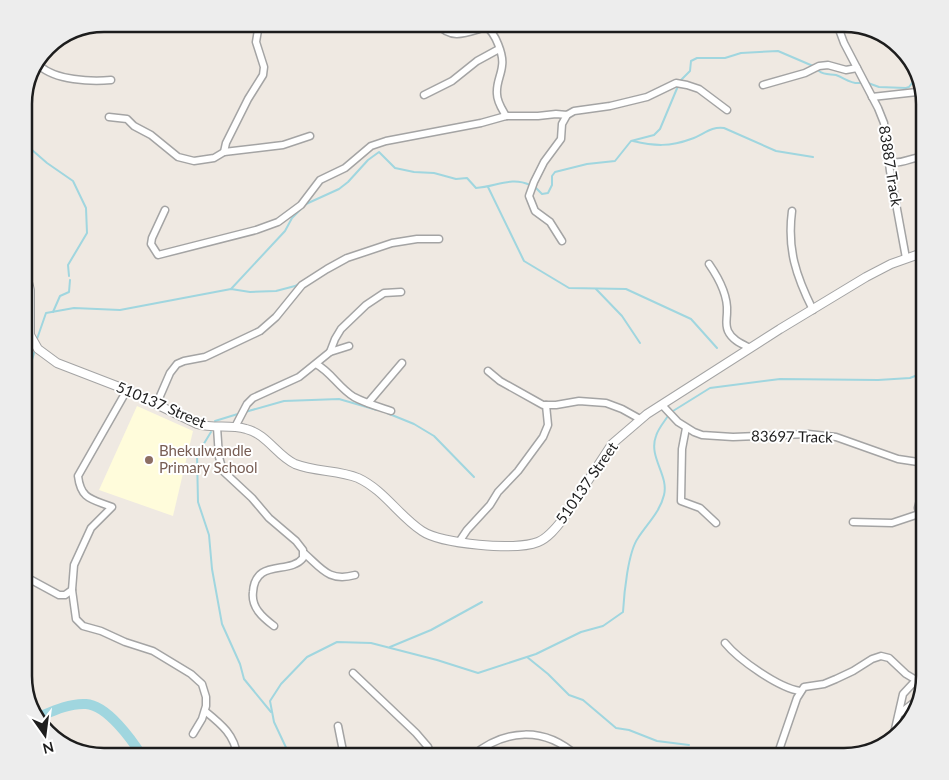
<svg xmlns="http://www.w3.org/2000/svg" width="949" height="780" viewBox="0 0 949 780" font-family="Lato,sans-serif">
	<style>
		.education { fill: #fffcdb }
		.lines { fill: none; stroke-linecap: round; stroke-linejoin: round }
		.stream { stroke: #a0d6df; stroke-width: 2 }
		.river { stroke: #a0d6df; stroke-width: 10 }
		.minor-casing { stroke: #a4a4a4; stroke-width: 9 }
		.tertiary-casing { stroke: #a4a4a4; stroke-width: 10 }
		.minor { stroke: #fff; stroke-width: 6 }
		.tertiary { stroke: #fff; stroke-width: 8 }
		.education-dot { fill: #8d6e63; stroke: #fff; stroke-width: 2 }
		.labels { text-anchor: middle; stroke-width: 4; stroke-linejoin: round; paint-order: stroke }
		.street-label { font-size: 15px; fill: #1d1d1d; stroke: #fff }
		.education-label { font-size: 15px; fill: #785e54; stroke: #fff; text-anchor: start }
		.rim { fill: none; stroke: #1d1d1d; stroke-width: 2.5 }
	</style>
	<rect width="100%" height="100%" fill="#efe9e2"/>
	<path class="education" d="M 137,406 L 193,431 L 173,516 L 99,490 Z"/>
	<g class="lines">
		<g class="stream">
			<path d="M 819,71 C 824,75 829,74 836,75 C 845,78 850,84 860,83"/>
			<path d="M 914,80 L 920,87"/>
			<path d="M 679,82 L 690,71 L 691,61 L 697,58 L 725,58 L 741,53 L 778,51 L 813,66"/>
			<path d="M 868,83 L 879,87 L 906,88 L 909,87 L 919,74"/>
			<path d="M 633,141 C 654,146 670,147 691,139 C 703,135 711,126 724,128 L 776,151 L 813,157"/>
			<path d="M 24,143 L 47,163 L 73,181 L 86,208 L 87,233 L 68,265 L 69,276"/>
			<path d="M 488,187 L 524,261 L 569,288 L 626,289 L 691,319 L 717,348"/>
			<path d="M 535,187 L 542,194 L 548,193 L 552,185 L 552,176 L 555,172 L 587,164 L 615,161 L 631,141 L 654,135 L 660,129 L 678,86"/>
			<path d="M 231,289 L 285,231 L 292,218 L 306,204 L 339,189 L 348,182 L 368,160 L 379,152 L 395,168 L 414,172 L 434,173 L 456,179 L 467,178 L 476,188 C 496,187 511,176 530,185"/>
			<path d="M 596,289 L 622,316 L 640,343"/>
			<path d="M 53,312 L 60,296 L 69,292 L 70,280"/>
			<path d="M 37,339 L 46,313 L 74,308 L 120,310 L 231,289 L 250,292 L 276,291 L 295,286 L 300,283"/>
			<path d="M 24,374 L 31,363 L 35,350"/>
			<path d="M 673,411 L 710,388 L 780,379 L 878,380 L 910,378 L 925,372"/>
			<path d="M 245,412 L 284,401 L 339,399 L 377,410"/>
			<path d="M 387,413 L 414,424 L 434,436 L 474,477"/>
			<path d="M 215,421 L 241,413"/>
			<path d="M 211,432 L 197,455 L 198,502 L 209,535 L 212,569 L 222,624 L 240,664 L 244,679 L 271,712"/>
			<path d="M 24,466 L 25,465 L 27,419 L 24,407"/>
			<path d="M 390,647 L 431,630 L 482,602"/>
			<path d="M 527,657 L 548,674 L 569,695 L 583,700 L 616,728 L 629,730 L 657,741 L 689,745"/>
			<path d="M 290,756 L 274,722 L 270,701 L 281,684 L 307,657 L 337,642 L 371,643 L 437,660 L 478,673 L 536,654 L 581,632 L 603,626 L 623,612 C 624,594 628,552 638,538 C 647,524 660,512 664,495 C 669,475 648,457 656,436 C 658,429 664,422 668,416"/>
		</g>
		<path class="river" d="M 41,716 C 55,710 71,703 86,704 C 107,705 132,740 142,756"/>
		<defs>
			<g id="minor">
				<path d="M 438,24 C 451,41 468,32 486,27 C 495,32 504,55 502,66 C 501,76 496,83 497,94 C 497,102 502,109 506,116"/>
				<path d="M 837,24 L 844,43 L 878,108 L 884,123 L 890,171 L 906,258"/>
				<path d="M 40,66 C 55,80 91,82 111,80"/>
				<path d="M 763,85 L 805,73 L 819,66 L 828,65 L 846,70 L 857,68"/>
				<path d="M 424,95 L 452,81 L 477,61 L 499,49"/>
				<path d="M 872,97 L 917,92 L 922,90"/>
				<path d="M 109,117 L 127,119 L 134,126 L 151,135 L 178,157 L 194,161 L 214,158 L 224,152 L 283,145 L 310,136"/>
				<path d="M 224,152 L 226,143 L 248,99 L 263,75 L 264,67 L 256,42 L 259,24"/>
				<path d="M 890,162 C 903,165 912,156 925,157"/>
				<path d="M 165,210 L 152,238 L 151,244 L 158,255 L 256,230 L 278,222 L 301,205 L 320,180 L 345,168 L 371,146 L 386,141 L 481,123 L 506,116 L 538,116 L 556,114 L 567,115 L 574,111 L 610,106 L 647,97 L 676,83 L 687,85 L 699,89 L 727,110"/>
				<path d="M 792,211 C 787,249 796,276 813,310"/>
				<path d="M 562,241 L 550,222 L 535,211 L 529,196 L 534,182 L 544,162 L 561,139 L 562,124 L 567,115"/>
				<path d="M 709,264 C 718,277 728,296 727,312 C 727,319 725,324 728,331 C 732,340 742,344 750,348"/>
				<path d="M 330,352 L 335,339 L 341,329 L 366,305 L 384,293 L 401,292"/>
				<path d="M 316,364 C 331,372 339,388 354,397 C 365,403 379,407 391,411"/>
				<path d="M 488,371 L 500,381 L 543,405 L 556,405 L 579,401 L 606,403 L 622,409 L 640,419"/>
				<path d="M 157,403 L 170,373 L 177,364 L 184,361 L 205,357 L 260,331 L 276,317 L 302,285 L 327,269 L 347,258 L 392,243 L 417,239 L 439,239"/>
				<path d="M 368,403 L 402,363"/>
				<path d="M 662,405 L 678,422 L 694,432 L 702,435 L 733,437 L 808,434 L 836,437 L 898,459 L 918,462 L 925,469"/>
				<path d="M 217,427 L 219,457 L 223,471 L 252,498 L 269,518 L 296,541 L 303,550 L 303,558 C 290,575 255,558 253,592 C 251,607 262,617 274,626"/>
				<path d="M 235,427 L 247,404 L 253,398 L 299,377 L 330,352 L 349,346"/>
				<path d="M 686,428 L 682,449 L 681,501 L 700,508 L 716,523"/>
				<path d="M 853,522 L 892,523 L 919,514"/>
				<path d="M 925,534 L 918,508 L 925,481"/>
				<path d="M 459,542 L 467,530 L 490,505 L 498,492 L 518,471 L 543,437 L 548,425 L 546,405"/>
				<path d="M 304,553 C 322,569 329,582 355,575"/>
				<path d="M 24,576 L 59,595 L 65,595 L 72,590 L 74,565 L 91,528 L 112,507 C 92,499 81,500 78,476 L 127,390"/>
				<path d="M 72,590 L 76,619 L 83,626 L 101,631 L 125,642 L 153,651 L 191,674 L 202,684 L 206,697 L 206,706 L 202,719 L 193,734"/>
				<path d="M 725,643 C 739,660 779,688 800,691"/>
				<path d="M 353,673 L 416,733 L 428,747 L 432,756"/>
				<path d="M 205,711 C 221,724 235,735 237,756"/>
				<path d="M 899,714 L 916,701"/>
				<path d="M 338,726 L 344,756"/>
				<path d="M 893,738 L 903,694 L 916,680"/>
				<path d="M 636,752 L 641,756"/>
				<path d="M 472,756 C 505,729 544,726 577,756"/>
				<path d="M 777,756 L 797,698 L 804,687 L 824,684 L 836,679 L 853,671 L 872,659 L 881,656 L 889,658 L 906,674 L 916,680 L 925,671"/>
			</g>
			<g id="tertiary">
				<path d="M 24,267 L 30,290 L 30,335 L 38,349 L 57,363 L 127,390 L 197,424 C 214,429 230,424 246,429 C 267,434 277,456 295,464 C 315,472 339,470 358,478 C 384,490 399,516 422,531 C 441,544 516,551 538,542 C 548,538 556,528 563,519 L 612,444 L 647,414 L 780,329 L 866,277 L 891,264 L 925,252"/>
				<path d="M 24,349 L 33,342"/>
			</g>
		</defs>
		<use href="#minor" class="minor-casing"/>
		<use href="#tertiary" class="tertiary-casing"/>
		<use href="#minor" class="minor"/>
		<use href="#tertiary" class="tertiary"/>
	</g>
	<circle class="education-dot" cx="149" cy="460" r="5"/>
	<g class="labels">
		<g class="street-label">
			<text transform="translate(890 166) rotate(81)" y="5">83887 Track</text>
			<text transform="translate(161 405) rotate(23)" y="5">510137 Street</text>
			<text transform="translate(792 437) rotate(1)" y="5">83697 Track</text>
			<text transform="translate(587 483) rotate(-55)" y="5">510137 Street</text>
		</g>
		<g class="education-label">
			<text x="159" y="456">Bhekulwandle<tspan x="159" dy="17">Primary School</tspan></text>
		</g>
	</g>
	<path d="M0 0H949V780H0ZM104 32H844A72 72 0 0 1 916 104V676A72 72 0 0 1 844 748H104A72 72 0 0 1 32 676V104A72 72 0 0 1 104 32Z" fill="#ededed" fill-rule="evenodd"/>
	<path class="rim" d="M104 32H844A72 72 0 0 1 916 104V676A72 72 0 0 1 844 748H104A72 72 0 0 1 32 676V104A72 72 0 0 1 104 32Z"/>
	<g transform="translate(45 735) rotate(166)" stroke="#ffffff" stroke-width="4" paint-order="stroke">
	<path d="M0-4L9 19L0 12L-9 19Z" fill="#1d1d1d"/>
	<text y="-8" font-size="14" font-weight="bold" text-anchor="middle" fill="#1d1d1d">N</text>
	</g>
</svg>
